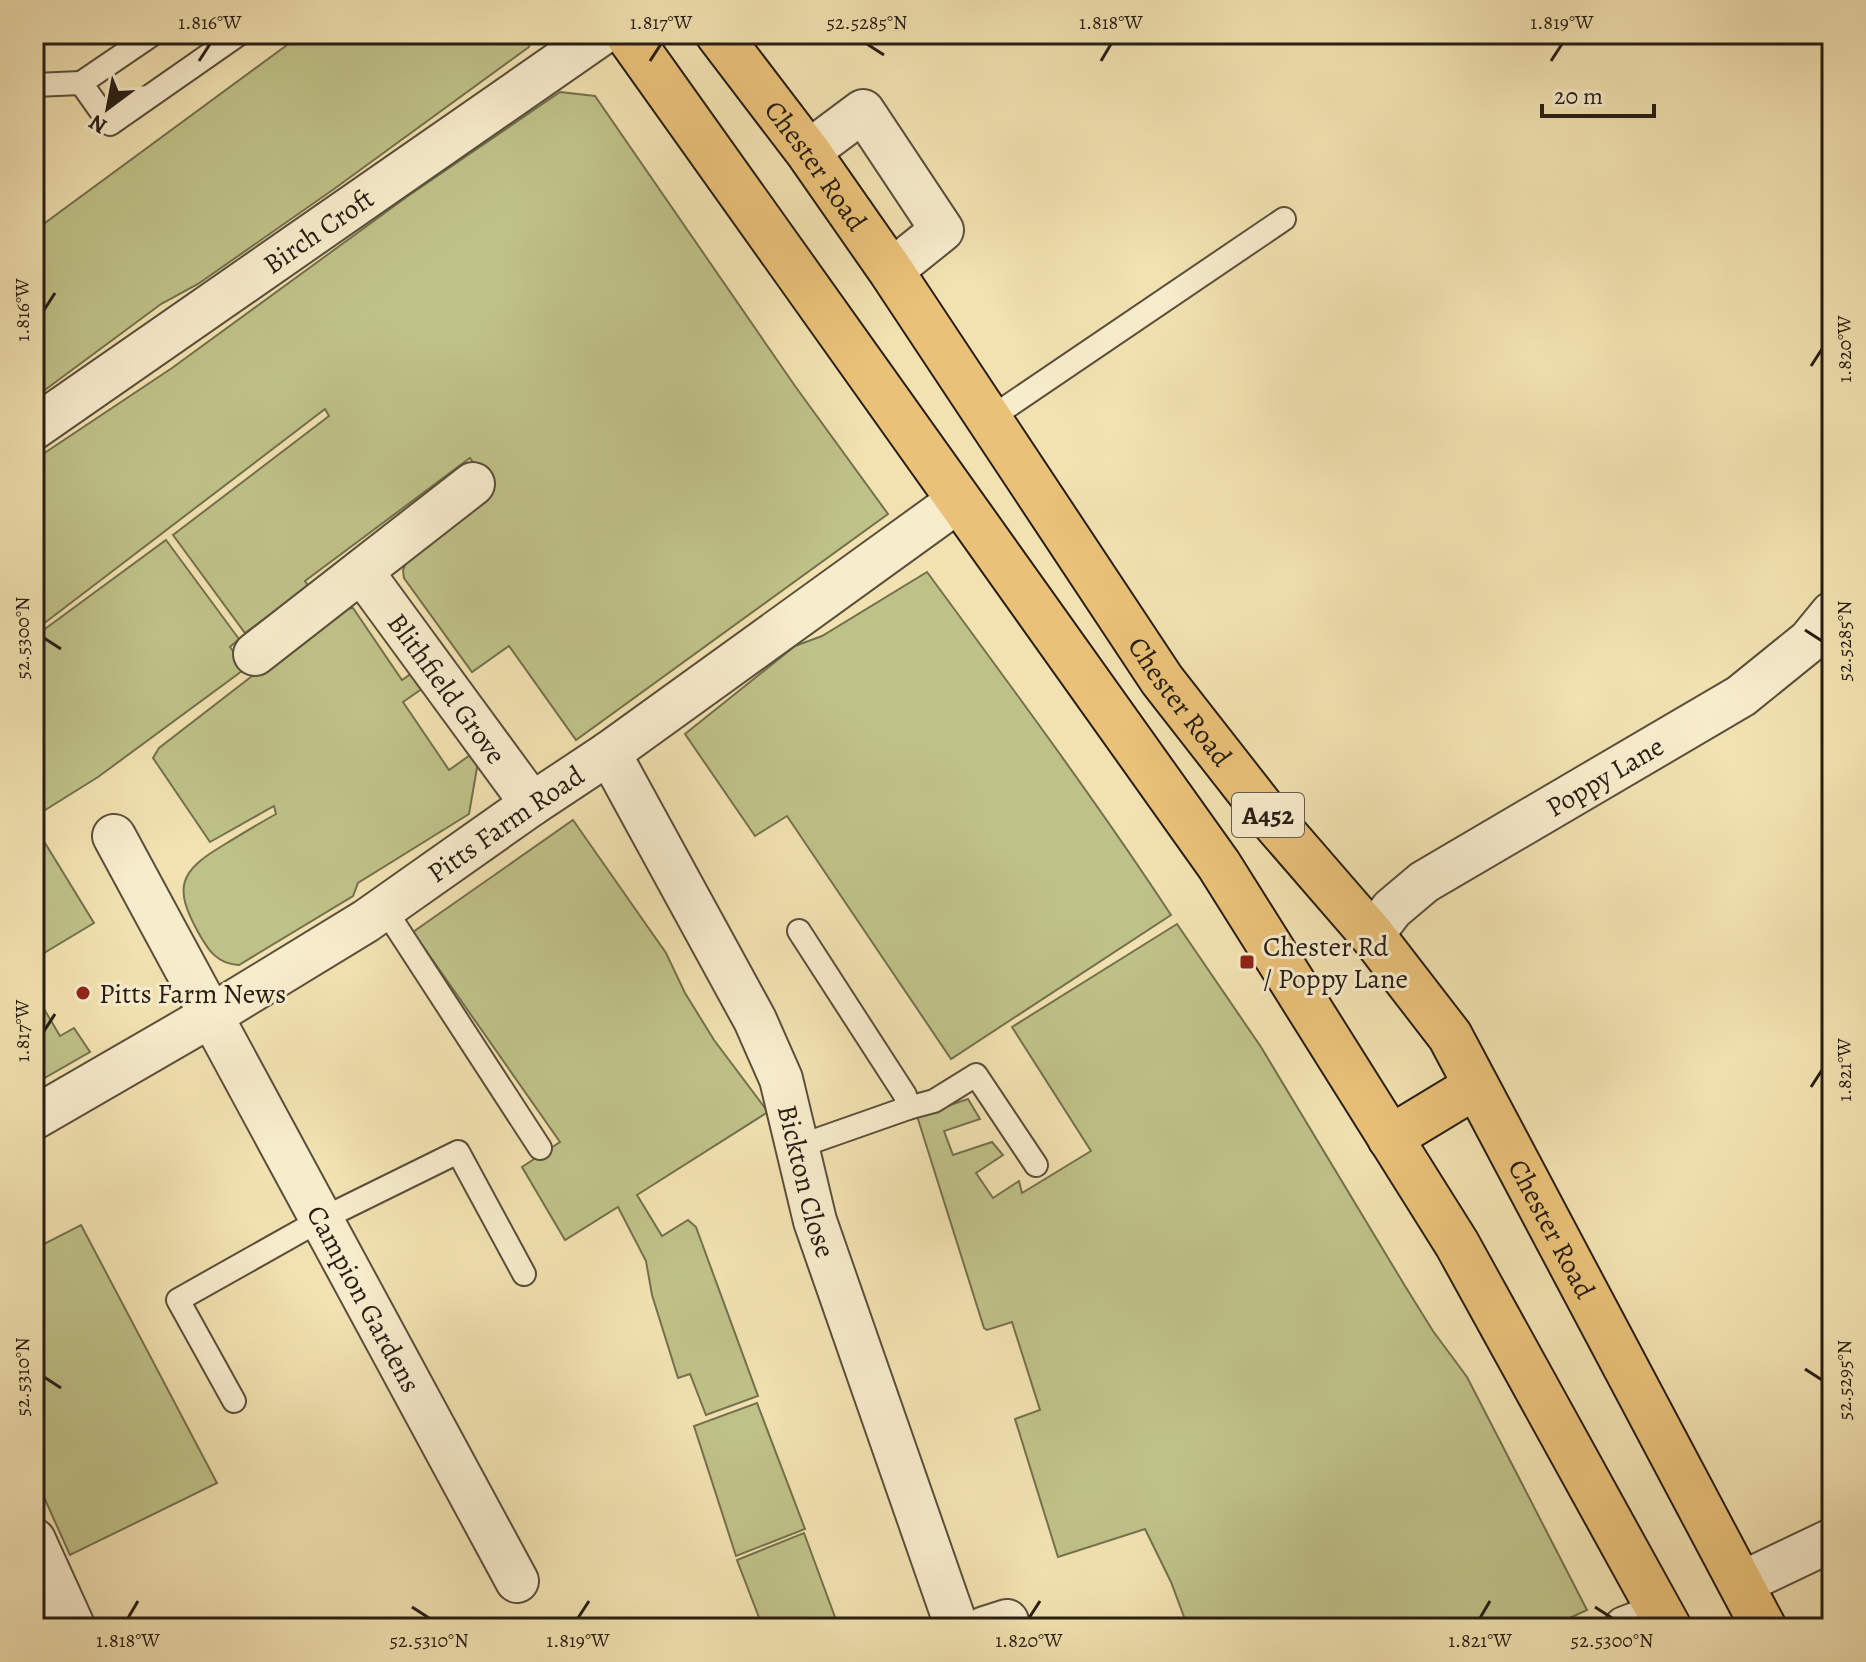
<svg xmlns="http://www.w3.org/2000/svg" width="1866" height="1662" viewBox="0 0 1866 1662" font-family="Alegreya,serif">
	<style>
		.green { fill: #bfc288; stroke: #74704e; stroke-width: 2 }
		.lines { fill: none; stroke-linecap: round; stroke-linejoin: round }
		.lane-casing { stroke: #5a4f3c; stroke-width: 26 }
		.street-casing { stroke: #5a4f3c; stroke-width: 46 }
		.highway-casing { stroke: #281e15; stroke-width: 48 }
		.lane { stroke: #f7eccc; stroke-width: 22 }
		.street { stroke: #f7eccc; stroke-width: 42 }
		.highway { stroke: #e9c178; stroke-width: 44 }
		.ticks { fill: none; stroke: #281e15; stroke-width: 3 }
		.poi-dot { fill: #8f2418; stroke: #f7eccc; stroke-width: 3 }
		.labels { text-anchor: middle; stroke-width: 6; stroke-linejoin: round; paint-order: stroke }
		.shield { fill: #f7eccc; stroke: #665c4c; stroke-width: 2 }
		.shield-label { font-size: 26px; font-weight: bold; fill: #281e15 }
		.street-label { font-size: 28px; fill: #281e15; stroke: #f7eccc }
		.poi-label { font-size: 28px; fill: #281e15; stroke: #f7eccc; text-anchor: start }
		.neatline { fill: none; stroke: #281e15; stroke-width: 3 }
		.ticks-label { font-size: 20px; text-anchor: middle; fill: #281e15 }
	</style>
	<rect width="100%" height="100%" fill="#f2e2b1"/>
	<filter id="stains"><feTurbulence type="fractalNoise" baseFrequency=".0025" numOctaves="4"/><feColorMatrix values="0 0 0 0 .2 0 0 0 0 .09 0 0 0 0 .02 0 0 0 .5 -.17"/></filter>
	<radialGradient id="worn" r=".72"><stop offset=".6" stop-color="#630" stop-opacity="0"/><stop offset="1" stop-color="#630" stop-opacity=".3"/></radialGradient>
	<g class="green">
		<path d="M 302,34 L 533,34 L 529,47 L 334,189 L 198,284 L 161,304 L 34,398 L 34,231 Z"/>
		<path d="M 560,92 L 595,96 L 795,386 L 888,514 L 576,740 L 509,646 L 472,672 L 404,578 L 403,570 L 408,558 L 487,483 L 470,458 L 305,581 L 309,587 L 245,633 L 173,535 L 329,416 L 325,409 L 34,631 L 34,460 L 172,368 L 408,196 Z"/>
		<path d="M 166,540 L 239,639 L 230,647 L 246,668 L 98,777 L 34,817 L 34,637 Z"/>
		<path d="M 927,572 C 1010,685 1094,798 1171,915 L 951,1059 L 787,816 L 755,836 L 685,734 L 795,646 L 822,636 Z"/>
		<path d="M 353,608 L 402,680 L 415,671 L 426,686 L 403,702 L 449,770 L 473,753 L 478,762 L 469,814 L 358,883 L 353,896 L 239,965 C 217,964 208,950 198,932 C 173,887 180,871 222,846 C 240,835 258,824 276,814 L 274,806 L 210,842 L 153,758 L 159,748 L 336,611 Z"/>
		<path d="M 573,820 L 666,953 L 685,993 L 714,1040 L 768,1112 L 637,1195 L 662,1236 L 688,1220 L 696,1227 L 758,1396 L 706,1415 L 690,1374 L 678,1378 L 652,1295 L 646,1261 L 618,1207 L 565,1240 L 522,1167 L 560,1142 L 413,932 Z"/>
		<path d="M 34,825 L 94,923 L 34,959 Z"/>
		<path d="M 1177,924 L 1261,1047 L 1405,1286 L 1433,1331 L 1467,1377 L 1587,1610 L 1548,1628 L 1176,1628 L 1187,1625 L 1171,1582 L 1145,1529 L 1058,1557 L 1015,1419 L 1040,1410 L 1012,1322 L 987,1330 L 984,1328 L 917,1116 L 968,1099 L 980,1119 L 944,1131 L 953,1155 L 992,1142 L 1003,1155 L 976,1173 L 993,1198 L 1019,1181 L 1022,1193 L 1091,1151 L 1012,1027 Z"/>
		<path d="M 34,992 L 60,1036 L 74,1028 L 90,1052 L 34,1084 Z"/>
		<path d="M 81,1225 L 217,1483 L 70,1555 L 34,1475 L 34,1249 Z"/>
		<path d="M 757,1403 L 805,1529 L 736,1556 L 694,1426 Z"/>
		<path d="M 804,1533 L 839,1628 L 763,1628 L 737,1560 Z"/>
	</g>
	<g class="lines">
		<defs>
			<g id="lane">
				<path d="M 153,34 L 81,83 L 110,124 L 239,34"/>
				<path d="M 34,85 L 81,83"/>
				<path d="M 989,419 L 1284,219"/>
				<path d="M 384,908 L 540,1148"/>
				<path d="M 799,931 L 905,1095 L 908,1108"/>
				<path d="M 797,1147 L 908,1108 L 934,1101 L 976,1075 L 1036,1165"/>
				<path d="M 234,1401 L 178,1300 L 322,1219 L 458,1152 L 524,1274"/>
			</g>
			<g id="street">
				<path d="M 808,152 L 863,111 L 942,230 L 891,271"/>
				<path id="s1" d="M 34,428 L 601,34"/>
				<path id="s2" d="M 362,572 L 532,804"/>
				<path d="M 255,654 L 473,484"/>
				<path id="s3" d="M 609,753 L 755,1020 L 781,1079 L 815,1221 L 957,1628"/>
				<path id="s4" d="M 114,836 L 517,1581"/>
				<path id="s5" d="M 1372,935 L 1392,909 L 1424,882 L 1741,696 L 1809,641 L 1832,613"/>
				<path id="s6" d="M 34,1118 L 212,1015 L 366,921 L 532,804 L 609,753 L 958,501"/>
				<path d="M 34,1540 L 74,1628"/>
				<path d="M 1742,1583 L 1832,1540"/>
				<path d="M 985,1628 L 1007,1621"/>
				<path d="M 1625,1628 L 1662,1614"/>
			</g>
			<g id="highway">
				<path d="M 627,34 L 1219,865 L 1457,1244 L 1669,1628"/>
				<path id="s7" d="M 718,34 L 808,152 L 891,271 L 1162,680 L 1262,808 L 1372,935 L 1450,1036 L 1764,1628"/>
				<path d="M 1390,1138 L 1476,1086"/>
			</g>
		</defs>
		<use href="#lane" class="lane-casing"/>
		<use href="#street" class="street-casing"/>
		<use href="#highway" class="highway-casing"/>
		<use href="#lane" class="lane"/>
		<use href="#street" class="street"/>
		<use href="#highway" class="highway"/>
	</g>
	<path class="ticks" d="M 867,44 L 884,55M 199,61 L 210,44M 650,61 L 661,44M 1101,61 L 1111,44M 1551,61 L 1562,44M 44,310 L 55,293M 1811,366 L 1822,349M 1805,630 L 1822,641M 44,638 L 61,649M 44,1031 L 55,1014M 1811,1087 L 1822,1070M 1805,1369 L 1822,1380M 44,1377 L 61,1388M 412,1607 L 429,1618M 1595,1607 L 1612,1618M 128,1618 L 138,1601M 578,1618 L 589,1601M 1029,1618 L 1040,1601M 1480,1618 L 1490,1601"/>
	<g class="poi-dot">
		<rect x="1239" y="954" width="16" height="16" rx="4"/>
		<circle cx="83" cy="993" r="8"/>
	</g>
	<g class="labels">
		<rect class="shield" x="1232" y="793" width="72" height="44" rx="6"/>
		<g class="shield-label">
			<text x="1268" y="824">A452</text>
		</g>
		<g class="street-label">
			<text dy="10" stroke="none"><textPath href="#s7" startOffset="164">Chester Road</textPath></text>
			<text dy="10" stroke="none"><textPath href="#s1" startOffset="346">Birch Croft</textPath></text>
			<text dy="10" stroke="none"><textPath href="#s2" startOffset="144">Blithfield Grove</textPath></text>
			<text dy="10" stroke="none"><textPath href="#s7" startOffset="812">Chester Road</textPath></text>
			<text dy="10" stroke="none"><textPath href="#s5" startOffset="284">Poppy Lane</textPath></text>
			<text dy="10" stroke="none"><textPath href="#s6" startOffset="556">Pitts Farm Road</textPath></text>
			<text dy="10" stroke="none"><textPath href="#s3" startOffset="474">Bickton Close</textPath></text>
			<text dy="10" stroke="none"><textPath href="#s7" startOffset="1460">Chester Road</textPath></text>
			<text dy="10" stroke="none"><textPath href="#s4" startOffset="526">Campion Gardens</textPath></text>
		</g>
		<g class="poi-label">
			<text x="1263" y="956">Chester Rd<tspan x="1263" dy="32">/ Poppy Lane</tspan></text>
			<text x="99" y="1003">Pitts Farm News</text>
		</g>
	</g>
	<rect width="1866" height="1662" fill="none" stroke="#f2e2b1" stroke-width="88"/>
	<g transform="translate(108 108) rotate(212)" stroke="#f7eccc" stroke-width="6" paint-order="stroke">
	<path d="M0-6L14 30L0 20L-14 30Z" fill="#281e15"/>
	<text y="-12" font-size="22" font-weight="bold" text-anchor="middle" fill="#281e15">N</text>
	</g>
	<path d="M1542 104v12h112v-12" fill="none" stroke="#281e15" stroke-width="4"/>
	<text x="1554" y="104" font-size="24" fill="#281e15" stroke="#f7eccc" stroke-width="6" paint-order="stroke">20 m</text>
	<rect x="44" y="44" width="1778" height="1574" class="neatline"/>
	<g class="ticks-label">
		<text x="210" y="29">1.816°W</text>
		<text x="661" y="29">1.817°W</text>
		<text x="867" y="29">52.5285°N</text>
		<text x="1111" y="29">1.818°W</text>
		<text x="1562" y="29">1.819°W</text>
		<text transform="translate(22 310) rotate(-90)" y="7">1.816°W</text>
		<text transform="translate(1844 349) rotate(-90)" y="7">1.820°W</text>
		<text transform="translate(22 638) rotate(-90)" y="7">52.5300°N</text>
		<text transform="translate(1844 641) rotate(-90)" y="7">52.5285°N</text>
		<text transform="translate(22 1031) rotate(-90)" y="7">1.817°W</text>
		<text transform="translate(1844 1070) rotate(-90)" y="7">1.821°W</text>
		<text transform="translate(22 1377) rotate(-90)" y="7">52.5310°N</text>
		<text transform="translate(1844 1380) rotate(-90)" y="7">52.5295°N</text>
		<text x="128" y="1647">1.818°W</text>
		<text x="429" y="1647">52.5310°N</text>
		<text x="578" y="1647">1.819°W</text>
		<text x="1029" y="1647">1.820°W</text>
		<text x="1480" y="1647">1.821°W</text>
		<text x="1612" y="1647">52.5300°N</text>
	</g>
	<rect width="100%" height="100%" filter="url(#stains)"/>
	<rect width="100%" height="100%" fill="url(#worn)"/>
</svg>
